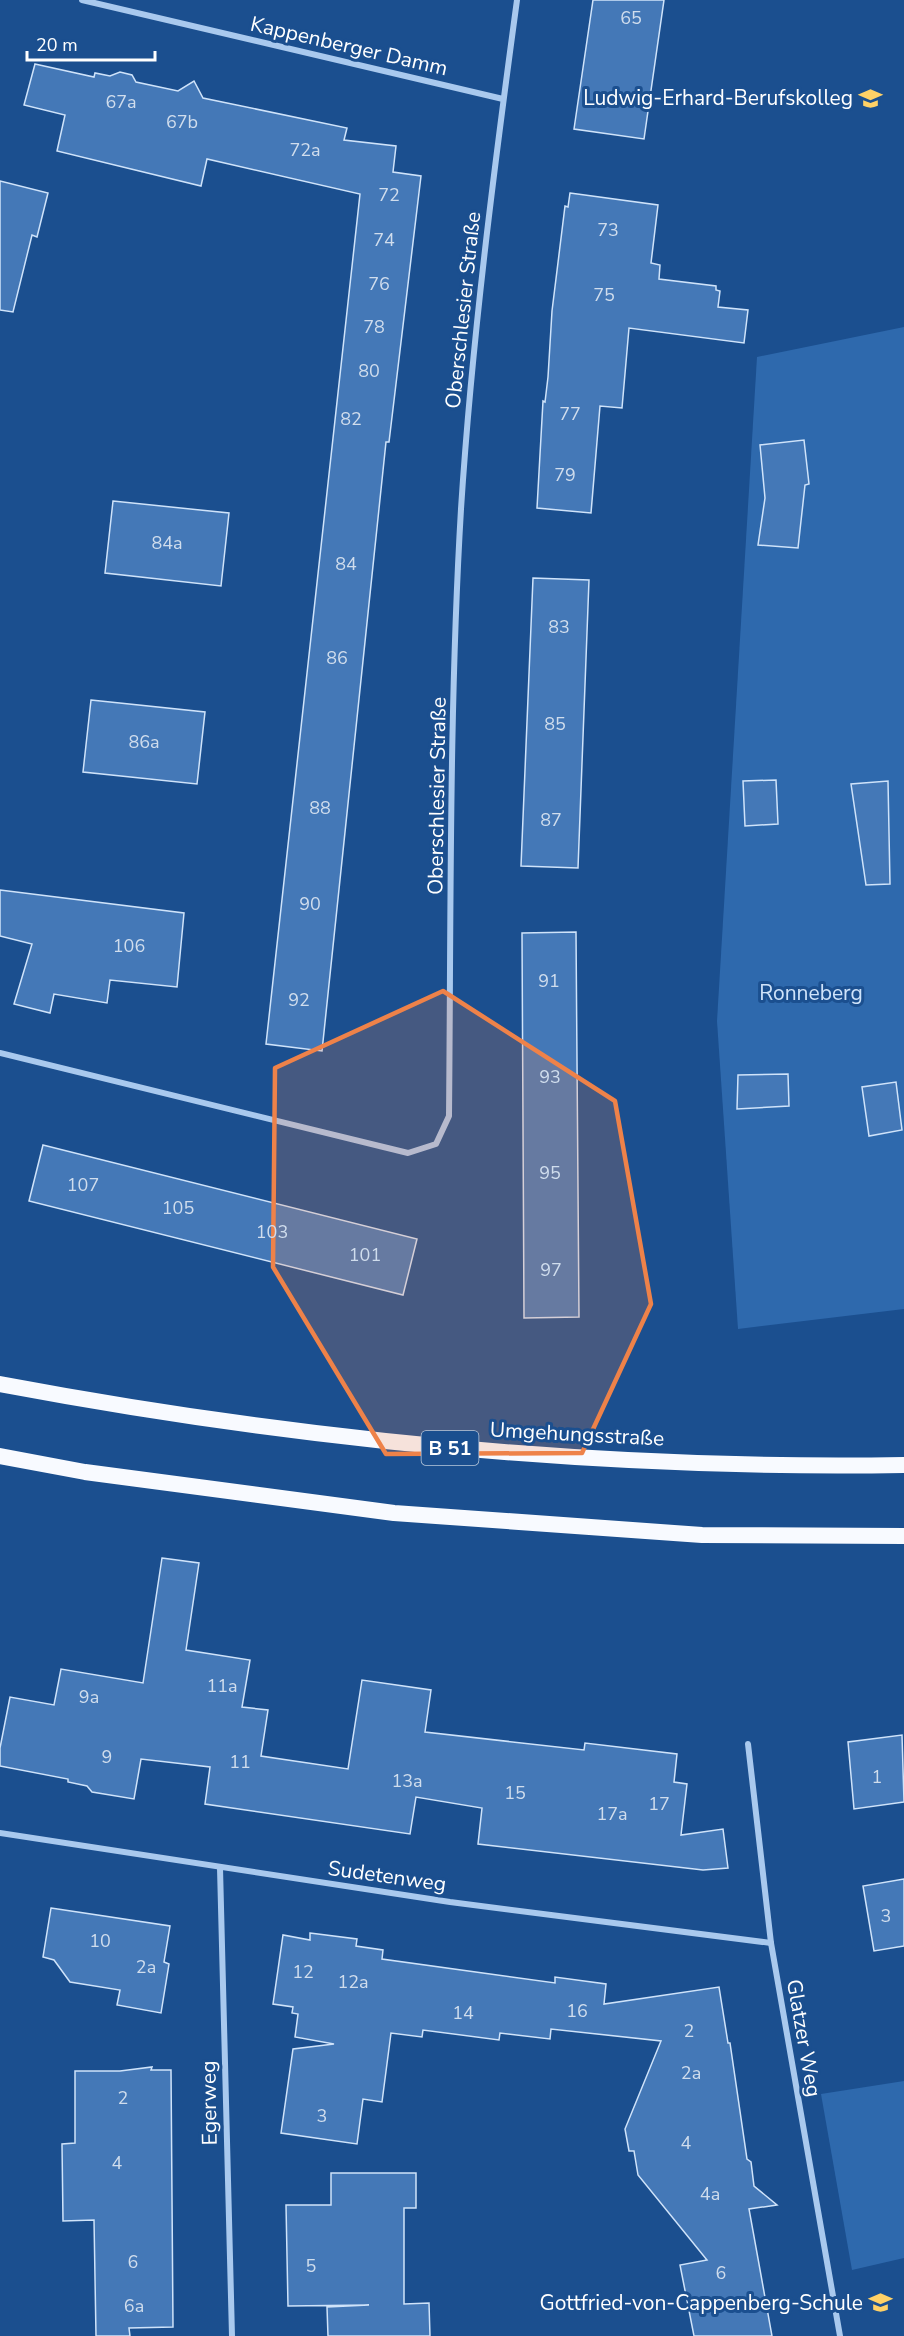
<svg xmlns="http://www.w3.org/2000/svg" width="904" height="2336" viewBox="0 0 904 2336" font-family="'Nunito Sans',sans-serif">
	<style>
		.green { fill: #2e69ad }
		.building { fill: #4478b7; stroke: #cfe3fa; stroke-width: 1.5 }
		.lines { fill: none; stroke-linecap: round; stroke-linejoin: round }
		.minor { stroke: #a9c9ee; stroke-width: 6 }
		.trunk { stroke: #f8faff; stroke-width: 16 }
		.marked { fill: #ee8249; fill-opacity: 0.2; stroke: #ee8249; stroke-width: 4.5; stroke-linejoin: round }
		.labels { text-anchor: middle; stroke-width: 6; stroke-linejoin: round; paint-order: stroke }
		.number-label { font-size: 18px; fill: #d0dded }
		.shield { fill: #1b4f8f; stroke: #bbcadd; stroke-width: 1.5 }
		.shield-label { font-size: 20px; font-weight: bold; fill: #fff }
		.street-label { font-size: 21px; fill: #fff; stroke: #1b4f8f }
		.poi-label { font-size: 21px; fill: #fff; stroke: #1b4f8f; text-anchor: end }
		.park-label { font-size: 21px; fill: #cfe3fa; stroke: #1b4f8f }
	</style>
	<rect width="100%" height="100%" fill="#1b4f8f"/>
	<g class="green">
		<path d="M 904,327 L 904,1309 L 738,1329 L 717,1021 L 757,357 Z"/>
		<path d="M 904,2081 L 904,2258 L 852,2270 L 821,2094 Z"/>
	</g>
	<g class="building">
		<path d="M 593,0 L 664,0 L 644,139 L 574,129 Z"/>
		<path d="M 35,64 L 94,77 L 95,73 L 110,76 L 120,72 L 132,75 L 136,82 L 178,91 L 194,81 L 203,98 L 347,128 L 344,140 L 396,146 L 393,172 L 421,176 L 389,442 L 386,442 L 322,1051 L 266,1044 L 360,194 L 207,159 L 201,186 L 57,151 L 65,115 L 24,105 Z"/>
		<path d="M 0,181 L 48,193 L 37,237 L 32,235 L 13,312 L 0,310 Z"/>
		<path d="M 570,193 L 658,205 L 651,263 L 660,265 L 659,279 L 716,286 L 716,290 L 720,291 L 718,307 L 748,310 L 744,343 L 629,328 L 622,408 L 600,406 L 591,513 L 537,508 L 543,401 L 545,402 L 548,377 L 552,311 L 565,206 L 568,207 Z"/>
		<path d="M 804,440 L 809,484 L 805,485 L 798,548 L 758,545 L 765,498 L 760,445 Z"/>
		<path d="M 113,501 L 229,513 L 221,586 L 105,573 Z"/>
		<path d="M 533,578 L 589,580 L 578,868 L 521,866 Z"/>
		<path d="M 91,700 L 205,712 L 197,784 L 83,772 Z"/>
		<path d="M 776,780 L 778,824 L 745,826 L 743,781 Z"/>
		<path d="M 888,781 L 890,884 L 866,885 L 851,784 Z"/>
		<path d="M 0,890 L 184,913 L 177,987 L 110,980 L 107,1003 L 54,994 L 50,1013 L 14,1004 L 32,944 L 0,936 Z"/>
		<path d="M 576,932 L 579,1317 L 524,1318 L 522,933 Z"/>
		<path d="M 788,1074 L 789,1106 L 737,1109 L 738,1075 Z"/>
		<path d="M 896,1082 L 902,1130 L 869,1136 L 862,1087 Z"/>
		<path d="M 43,1145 L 417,1239 L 403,1295 L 29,1201 Z"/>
		<path d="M 162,1558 L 199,1563 L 186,1650 L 250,1660 L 242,1707 L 268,1710 L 261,1756 L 348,1769 L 362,1680 L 431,1690 L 425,1732 L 584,1750 L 585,1743 L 677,1754 L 674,1782 L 687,1784 L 681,1835 L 723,1829 L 728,1868 L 703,1870 L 478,1844 L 482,1808 L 416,1797 L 410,1834 L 205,1804 L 210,1767 L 141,1759 L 134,1799 L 92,1792 L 87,1786 L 68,1782 L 68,1779 L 0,1766 L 0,1748 L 10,1697 L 54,1705 L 61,1669 L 143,1683 Z"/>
		<path d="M 902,1735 L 904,1802 L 854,1809 L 848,1742 Z"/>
		<path d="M 904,1879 L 904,1946 L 874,1951 L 863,1886 Z"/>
		<path d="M 51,1908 L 170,1926 L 164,1962 L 169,1964 L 161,2013 L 117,2005 L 120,1990 L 70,1982 L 54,1960 L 43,1957 Z"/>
		<path d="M 310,1933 L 357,1939 L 356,1946 L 383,1950 L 382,1959 L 555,1983 L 555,1977 L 606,1984 L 604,2004 L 719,1987 L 728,2043 L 730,2043 L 747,2159 L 751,2162 L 754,2186 L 777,2205 L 749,2209 L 772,2336 L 694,2336 L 680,2265 L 707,2260 L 638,2175 L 634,2151 L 629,2151 L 625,2129 L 661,2041 L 551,2029 L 550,2039 L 500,2033 L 499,2040 L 423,2030 L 422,2037 L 391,2033 L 382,2102 L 363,2099 L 357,2144 L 281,2133 L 293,2049 L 334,2044 L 295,2037 L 298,2014 L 292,2013 L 293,2007 L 273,2004 L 283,1935 L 310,1940 Z"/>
		<path d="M 152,2067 L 151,2070 L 171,2070 L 173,2327 L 129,2328 L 130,2336 L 96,2336 L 94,2220 L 63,2221 L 62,2144 L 75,2143 L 75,2071 L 120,2071 Z"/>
		<path d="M 331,2173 L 416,2173 L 416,2208 L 404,2208 L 404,2304 L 429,2303 L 430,2336 L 328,2336 L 327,2307 L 369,2305 L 288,2306 L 286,2205 L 331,2205 Z"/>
	</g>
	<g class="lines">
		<g class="minor">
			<path d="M 82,0 L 503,99"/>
			<path d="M 0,1053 L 408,1153 L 436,1144 L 449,1116 C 451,914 449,711 461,509 C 472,339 494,169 517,0"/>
			<path d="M 748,1744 L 771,1943 L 840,2336"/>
			<path d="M 0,1833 L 450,1902 L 771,1943"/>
			<path d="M 220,1868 L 232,2336"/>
		</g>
		<g class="trunk">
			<path d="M 0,1384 C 298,1440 601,1470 904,1465"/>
			<path d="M 0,1456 L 85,1472 L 394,1513 L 702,1535 L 904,1536"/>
		</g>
	</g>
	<path class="marked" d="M 443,991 L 615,1101 L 651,1304 L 582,1453 L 386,1454 L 273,1267 L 275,1068 Z"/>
	<defs>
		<symbol id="school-bare" viewBox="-9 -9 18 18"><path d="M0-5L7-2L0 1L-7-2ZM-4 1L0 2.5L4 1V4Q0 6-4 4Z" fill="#ffd166" stroke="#1b4f8f" stroke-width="2.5" paint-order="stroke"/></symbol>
	</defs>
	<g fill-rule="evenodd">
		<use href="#school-bare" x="854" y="82" width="33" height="33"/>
		<use href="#school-bare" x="864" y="2286" width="33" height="33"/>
	</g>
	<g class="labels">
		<g class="number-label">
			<text x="631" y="24">65</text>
			<text x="121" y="108">67a</text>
			<text x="182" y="128">67b</text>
			<text x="305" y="156">72a</text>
			<text x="389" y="201">72</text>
			<text x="608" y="236">73</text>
			<text x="384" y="246">74</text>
			<text x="379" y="290">76</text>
			<text x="604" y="301">75</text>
			<text x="374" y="333">78</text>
			<text x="369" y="377">80</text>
			<text x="570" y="420">77</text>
			<text x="351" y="425">82</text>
			<text x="565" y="481">79</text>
			<text x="167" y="549">84a</text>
			<text x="346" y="570">84</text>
			<text x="559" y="633">83</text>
			<text x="337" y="664">86</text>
			<text x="555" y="730">85</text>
			<text x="144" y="748">86a</text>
			<text x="320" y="814">88</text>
			<text x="551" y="826">87</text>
			<text x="310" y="910">90</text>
			<text x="129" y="952">106</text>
			<text x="549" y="987">91</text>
			<text x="299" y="1006">92</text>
			<text x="550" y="1083">93</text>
			<text x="550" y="1179">95</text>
			<text x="83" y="1191">107</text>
			<text x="178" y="1214">105</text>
			<text x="272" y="1238">103</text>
			<text x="365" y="1261">101</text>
			<text x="551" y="1276">97</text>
			<text x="222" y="1692">11a</text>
			<text x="89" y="1703">9a</text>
			<text x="107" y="1763">9</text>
			<text x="240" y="1768">11</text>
			<text x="877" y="1783">1</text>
			<text x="407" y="1787">13a</text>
			<text x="515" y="1799">15</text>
			<text x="659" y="1810">17</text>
			<text x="612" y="1820">17a</text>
			<text x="886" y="1922">3</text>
			<text x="100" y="1947">10</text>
			<text x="146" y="1973">2a</text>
			<text x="303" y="1978">12</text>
			<text x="353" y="1988">12a</text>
			<text x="577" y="2017">16</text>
			<text x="463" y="2019">14</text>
			<text x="689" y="2037">2</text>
			<text x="691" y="2079">2a</text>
			<text x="123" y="2104">2</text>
			<text x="322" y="2122">3</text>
			<text x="686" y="2149">4</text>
			<text x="117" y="2169">4</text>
			<text x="710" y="2200">4a</text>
			<text x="133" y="2268">6</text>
			<text x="311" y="2272">5</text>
			<text x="721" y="2279">6</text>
			<text x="134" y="2312">6a</text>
		</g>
		<rect class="shield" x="421.5" y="1431" width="57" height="34" rx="4.5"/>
		<g class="shield-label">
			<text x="450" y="1455">B 51</text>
		</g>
		<g class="street-label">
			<text transform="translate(349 46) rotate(13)" y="7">Kappenberger Damm</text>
			<text transform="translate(463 310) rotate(-84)" y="7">Oberschlesier Straße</text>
			<text transform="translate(437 796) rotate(-89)" y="7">Oberschlesier Straße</text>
			<text transform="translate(577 1434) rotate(3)" y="7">Umgehungsstraße</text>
			<text transform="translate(387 1876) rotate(8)" y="7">Sudetenweg</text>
			<text transform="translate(804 2038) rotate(80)" y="7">Glatzer Weg</text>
			<text transform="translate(209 2103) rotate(-91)" y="7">Egerweg</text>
		</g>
		<g class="poi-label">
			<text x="853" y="105">Ludwig-Erhard-Berufskolleg</text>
			<text x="863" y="2310">Gottfried-von-Cappenberg-Schule</text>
		</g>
		<g class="park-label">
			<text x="811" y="1000">Ronneberg</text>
		</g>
	</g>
	<path d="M27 51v9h128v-9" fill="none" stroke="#ffffff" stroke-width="3"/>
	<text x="36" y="51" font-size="18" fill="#ffffff" stroke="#1b4f8f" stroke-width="4.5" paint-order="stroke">20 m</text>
</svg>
